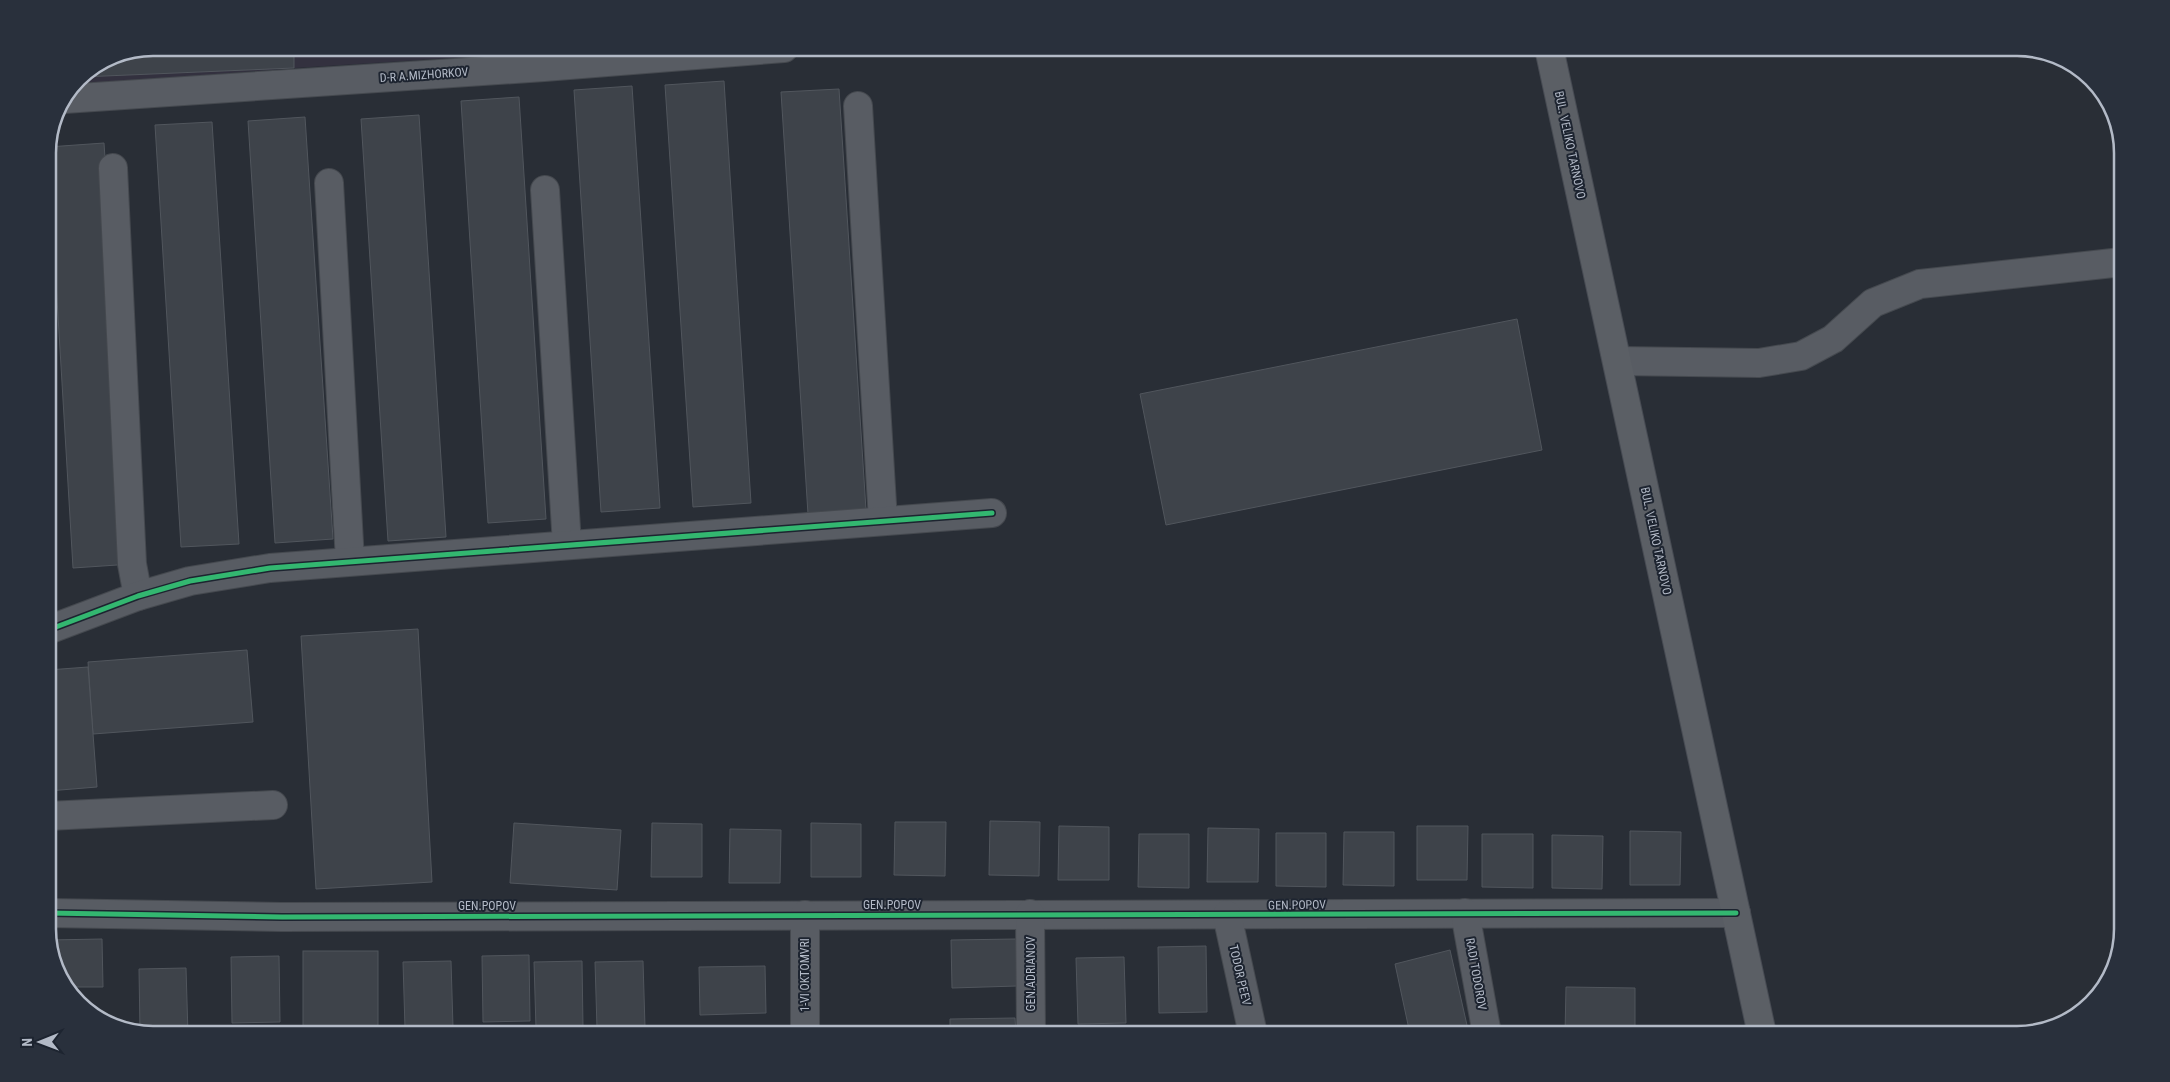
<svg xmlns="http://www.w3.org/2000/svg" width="2170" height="1082" viewBox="0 0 2170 1082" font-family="'Roboto Condensed',sans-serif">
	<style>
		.medical { fill: #33313f }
		.building { fill: #3e434a; stroke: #51565d }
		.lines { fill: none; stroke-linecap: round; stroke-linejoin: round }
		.minor-casing { stroke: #45494f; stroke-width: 30 }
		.major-casing { stroke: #474b53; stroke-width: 30 }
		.minor { stroke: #585c63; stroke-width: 28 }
		.major { stroke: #5b5f65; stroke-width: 28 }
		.cycleway-casing { stroke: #1d2430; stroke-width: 8 }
		.cycleway { stroke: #33b770; stroke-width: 5 }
		.labels { text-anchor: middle; stroke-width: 4; stroke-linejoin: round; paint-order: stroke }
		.street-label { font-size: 12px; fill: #b3bac7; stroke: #1d2430 }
		.rim { fill: none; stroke: #b3bac7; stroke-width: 2.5 }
	</style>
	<rect width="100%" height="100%" fill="#292e36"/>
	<path class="medical" d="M 153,48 L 606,48 L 294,68 L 73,86 L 79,78 L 113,55 Z"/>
	<g class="building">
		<path d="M 153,48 L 294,48 L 294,68 L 81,77 L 113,55 Z"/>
		<path d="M 724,81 L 751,503 L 693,507 L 665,85 Z"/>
		<path d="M 632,86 L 660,508 L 601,512 L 574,90 Z"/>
		<path d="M 839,89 L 866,510 L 808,514 L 781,92 Z"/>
		<path d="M 519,97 L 546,519 L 488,523 L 461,101 Z"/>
		<path d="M 419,115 L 446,537 L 388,541 L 361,119 Z"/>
		<path d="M 305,117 L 333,539 L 275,543 L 248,121 Z"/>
		<path d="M 212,122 L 239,544 L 181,547 L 155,125 Z"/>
		<path d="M 104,143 L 132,564 L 73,568 L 48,147 Z"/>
		<path d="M 1517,319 L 1542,450 L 1166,525 L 1140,394 Z"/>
		<path d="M 418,629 L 432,882 L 316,889 L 301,636 Z"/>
		<path d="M 247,650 L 253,722 L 93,734 L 88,662 Z"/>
		<path d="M 88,667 L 97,787 L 48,791 L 48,670 Z"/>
		<path d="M 990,821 L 1040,822 L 1039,876 L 989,875 Z"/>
		<path d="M 895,822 L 946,822 L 945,876 L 894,875 Z"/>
		<path d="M 514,823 L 621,830 L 617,890 L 510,883 Z"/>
		<path d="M 652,823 L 702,824 L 702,877 L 651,877 Z"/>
		<path d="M 811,823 L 861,824 L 861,877 L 811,877 Z"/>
		<path d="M 1059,826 L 1109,827 L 1109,880 L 1058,880 Z"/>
		<path d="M 1417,826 L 1468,826 L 1467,880 L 1417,880 Z"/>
		<path d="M 1208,828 L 1259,829 L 1258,882 L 1207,882 Z"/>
		<path d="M 730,829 L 781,830 L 780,883 L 729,883 Z"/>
		<path d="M 1630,831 L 1681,832 L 1680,885 L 1630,885 Z"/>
		<path d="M 1344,832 L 1394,832 L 1394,886 L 1343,885 Z"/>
		<path d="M 1276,833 L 1326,833 L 1326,887 L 1276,886 Z"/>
		<path d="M 1139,834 L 1189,834 L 1189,888 L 1138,887 Z"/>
		<path d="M 1482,834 L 1533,834 L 1533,888 L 1482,887 Z"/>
		<path d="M 1552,835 L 1603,836 L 1602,889 L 1552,888 Z"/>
		<path d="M 102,939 L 103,987 L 65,987 L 49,940 Z"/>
		<path d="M 1016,939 L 1017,986 L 952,988 L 951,940 Z"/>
		<path d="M 1206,946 L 1207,1012 L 1159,1013 L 1158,947 Z"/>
		<path d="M 1450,950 L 1469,1034 L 1410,1034 L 1395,964 Z"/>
		<rect x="303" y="951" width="75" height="83"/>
		<path d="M 529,955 L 530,1021 L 483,1022 L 482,956 Z"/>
		<path d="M 279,956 L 280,1022 L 232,1023 L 231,957 Z"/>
		<path d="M 1124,957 L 1126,1023 L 1078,1024 L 1076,958 Z"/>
		<path d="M 451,961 L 453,1027 L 405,1028 L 403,962 Z"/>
		<path d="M 582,961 L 583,1027 L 536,1028 L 534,962 Z"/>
		<path d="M 643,961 L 645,1027 L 597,1028 L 595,962 Z"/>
		<path d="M 765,966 L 766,1013 L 700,1015 L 699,967 Z"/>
		<path d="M 186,968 L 188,1034 L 153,1034 L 140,1031 L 139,969 Z"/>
		<path d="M 1566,987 L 1635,988 L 1635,1034 L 1565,1034 Z"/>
		<path d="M 1015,1018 L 1016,1034 L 950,1034 L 950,1019 Z"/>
		<path d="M 901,1026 L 901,1034 L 835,1034 L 835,1027 Z"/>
		<path d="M 1224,1033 L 1224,1034 L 1158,1034 Z"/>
	</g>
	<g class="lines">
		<defs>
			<g id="minor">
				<path d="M 64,99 L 544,67 L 784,48"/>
				<path d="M 858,106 L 883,521"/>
				<path d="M 113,168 L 132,564 L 138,596"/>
				<path d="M 329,183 L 350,561"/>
				<path d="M 545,190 L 567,545"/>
				<path d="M 1618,361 L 1759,363 L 1801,356 L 1833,339 L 1873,303 L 1920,284 L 2122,262"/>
				<path d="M 48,630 L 138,596 L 190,581 L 270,568 L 992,513"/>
				<path d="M 48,816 L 273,805"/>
				<path d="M 48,913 L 282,917 L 1736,913"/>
				<path d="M 1465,913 L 1487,1034"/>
				<path d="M 1030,914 L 1031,1034"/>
				<path d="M 1227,915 L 1253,1034"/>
				<path d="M 805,1034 L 805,915"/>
			</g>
			<path id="major" d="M 1549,48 L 1762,1034"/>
		</defs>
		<use href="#minor" class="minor-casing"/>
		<use href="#major" class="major-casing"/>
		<use href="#minor" class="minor"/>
		<use href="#major" class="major"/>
		<defs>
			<g id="cycleway">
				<path d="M 48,630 L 138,596 L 190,581 L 270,568 L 992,513"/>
				<path d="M 48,913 L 282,917 L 1736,913"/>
			</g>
		</defs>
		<use href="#cycleway" class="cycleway-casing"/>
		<use href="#cycleway" class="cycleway"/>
	</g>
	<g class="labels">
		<g class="street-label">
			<text transform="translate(424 75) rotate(-4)" y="4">D-R A.MIZHORKOV</text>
			<text transform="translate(1570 145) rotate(78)" y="4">BUL. VELIKO TARNOVO</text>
			<text transform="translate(1656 541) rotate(78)" y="4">BUL. VELIKO TARNOVO</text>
			<text x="892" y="909">GEN.POPOV</text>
			<text transform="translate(1297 905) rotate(-1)" y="4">GEN.POPOV</text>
			<text x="487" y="910">GEN.POPOV</text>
			<text transform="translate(1031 974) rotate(-90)" y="4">GEN.ADRIANOV</text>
			<text transform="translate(1476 974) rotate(80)" y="4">RADI TODOROV</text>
			<text transform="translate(805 975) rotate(-90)" y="4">1-VI OKTOMVRI</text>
			<text transform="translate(1240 975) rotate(77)" y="4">TODOR PEEV</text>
		</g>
	</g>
	<path d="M0 0H2170V1082H0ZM153 56H2017A97 97 0 0 1 2114 153V929A97 97 0 0 1 2017 1026H153A97 97 0 0 1 56 929V153A97 97 0 0 1 153 56Z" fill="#29303c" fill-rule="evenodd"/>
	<path class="rim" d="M153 56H2017A97 97 0 0 1 2114 153V929A97 97 0 0 1 2017 1026H153A97 97 0 0 1 56 929V153A97 97 0 0 1 153 56Z"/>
	<g transform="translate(40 1042) rotate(269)" stroke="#1d2430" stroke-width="4" paint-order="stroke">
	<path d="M0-4L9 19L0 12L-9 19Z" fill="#b3bac7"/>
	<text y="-8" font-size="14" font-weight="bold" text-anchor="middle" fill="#b3bac7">N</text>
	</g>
</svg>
